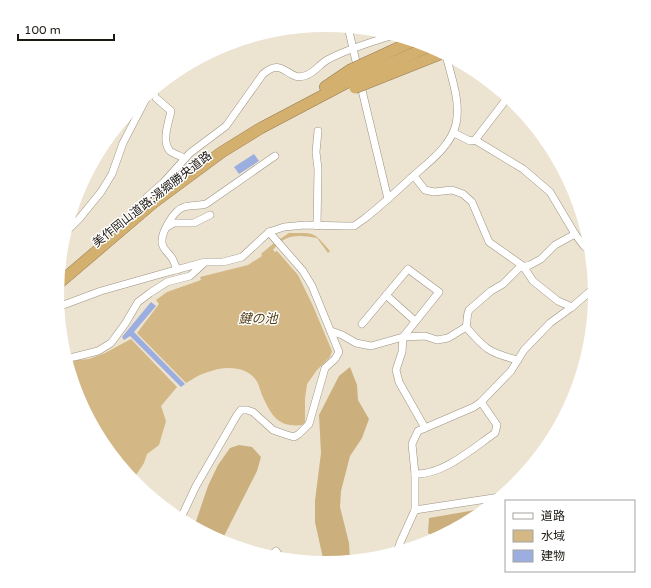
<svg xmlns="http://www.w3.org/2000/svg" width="651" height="588" viewBox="0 0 651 588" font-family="'Varela Round','Noto Sans JP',sans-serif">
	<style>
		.forest { fill: #cbaf7c }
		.water { fill: #d3b784 }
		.building { fill: #9baedf }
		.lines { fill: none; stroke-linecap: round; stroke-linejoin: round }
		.minor-casing { stroke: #9c9383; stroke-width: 8 }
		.highway-casing { stroke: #947b4f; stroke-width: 12 }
		.minor { stroke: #fff; stroke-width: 7 }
		.highway { stroke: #d4b06f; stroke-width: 11 }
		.highway-bridge-casing { stroke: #947b4f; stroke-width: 12; stroke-linecap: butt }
		.highway-bridge { stroke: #d4b06f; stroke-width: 11 }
		.labels { text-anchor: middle; stroke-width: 3; stroke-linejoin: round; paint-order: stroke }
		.street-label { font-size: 12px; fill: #1d1913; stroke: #fff }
		.water-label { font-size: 13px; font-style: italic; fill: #523d15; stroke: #fff }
	</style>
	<rect width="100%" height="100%" fill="#ece3d1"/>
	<g class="forest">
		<path d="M 350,367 L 357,385 L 358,400 L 369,419 L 362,438 L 350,456 L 341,491 L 340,507 L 349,543 L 350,561 L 324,563 L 315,522 L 315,501 L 321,453 L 319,415 L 339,376 Z"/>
		<path d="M 239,445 L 252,447 L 261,457 L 257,471 L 221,542 L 194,527 L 208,486 L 218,465 L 230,448 Z"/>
		<path d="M 487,508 L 475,518 L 437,538 L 428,533 L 429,518 Z"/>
	</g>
	<g class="water">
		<path d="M 289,233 C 315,233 313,231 330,251 L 328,253 L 317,238 C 299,235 285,233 273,250 L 275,252 L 277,251 L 298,275 L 313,306 L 332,351 L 330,357 L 317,370 L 307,384 L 305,399 L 305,422 L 302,425 C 278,428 271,415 262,395 C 260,390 259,384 256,380 C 246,365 223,366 208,372 C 200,374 193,379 186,383 L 137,333 L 159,304 L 156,300 L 167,292 L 201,280 L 200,277 L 248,265 L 262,256 L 261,254 L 274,243 Z"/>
		<path d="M 131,339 L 177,387 L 161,406 L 166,421 L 159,445 L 147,454 L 144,463 L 132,481 L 102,443 L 77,397 L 66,361 L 89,359 L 105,353 Z"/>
	</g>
	<g class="building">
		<path d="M 254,154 L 259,161 L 239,174 L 234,167 Z"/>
		<path d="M 151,302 L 156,306 L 134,332 L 185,384 L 181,387 L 130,336 L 124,340 L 122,337 Z"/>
	</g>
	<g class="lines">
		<defs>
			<g id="minor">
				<path d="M 348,27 L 358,70"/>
				<path d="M 360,82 L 388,199"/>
				<path d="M 152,90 L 156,98 L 171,111 C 169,121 161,142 170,151 C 174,154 180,156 184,158"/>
				<path d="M 454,133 L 470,141 L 475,140 L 523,169 L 550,192 L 575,234 L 584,246 L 590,250"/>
				<path d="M 475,140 L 505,101 L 511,100"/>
				<path d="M 414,176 L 425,190 L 434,192 L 452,190 L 463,194 L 472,202 L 489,242 L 523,266 L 533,281 L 558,301 L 572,307"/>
				<path d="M 147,197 L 163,183 L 190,153 L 226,126 L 263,74 C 284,55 288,84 307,75 C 315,72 320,64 327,60 C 345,50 374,41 394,35"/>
				<path d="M 317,226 L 318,169 L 316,152 L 318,131"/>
				<path d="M 167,227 L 174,223 L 194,223 L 210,215"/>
				<path d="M 64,234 L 79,219 L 101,192 L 112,174 L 123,143 L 149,93"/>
				<path d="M 177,270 C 176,266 174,262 172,258 C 169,253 163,250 162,243 C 161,232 174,210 184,207 C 191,205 198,206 206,204 L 275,156"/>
				<path d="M 386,295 L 415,321"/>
				<path d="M 58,307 L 101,291 L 161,274 L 205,262 L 223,262 L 242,257 L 269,232 L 284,227 L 305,225 L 346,226 L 354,226 L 364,219 C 381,206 397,191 412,177 C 429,162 451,146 456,124 C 461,101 451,77 446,55"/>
				<path d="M 362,324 L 408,269 L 439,292 L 403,337 L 402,352 L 396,370 L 399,382 L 425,428"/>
				<path d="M 466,327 C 468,321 466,316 469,310 L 491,291 L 503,284 L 519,268 L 530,265 L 541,259 L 555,245 L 575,234"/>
				<path d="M 331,331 L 342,335 L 356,343 L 371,346 L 403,337 L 425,336 L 437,340 L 448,338 L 466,327 C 485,349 489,353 518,360"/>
				<path d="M 65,358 L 74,357 L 98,351 L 111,343 L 125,324 L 138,302 L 150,293 L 167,282 L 190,276 L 204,263"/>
				<path d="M 415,474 C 443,475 472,449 495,433 L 497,425 L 481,402"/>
				<path d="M 415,510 L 500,497"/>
				<path d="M 180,520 L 196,486 L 237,415 L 241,410 L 247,410 L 253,412 L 273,430 L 284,434 L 294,437 L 299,434 L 309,424 L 325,368 L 335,359 L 339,352 L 312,286 L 303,271 L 269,232"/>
				<path d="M 397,552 L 400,543 L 415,510 L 415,474 L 412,444 L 418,431 L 474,407 L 481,402 L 511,371 L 524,350 L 550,323 L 572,307 L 594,288"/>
				<path d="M 270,557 L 276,551 L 282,559"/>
			</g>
			<g id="highway">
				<path d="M 325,87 L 350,70"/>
				<path d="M 58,284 L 153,203 L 222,152 L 261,128 L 352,80"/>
			</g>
		</defs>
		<use href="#minor" class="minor-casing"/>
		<use href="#highway" class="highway-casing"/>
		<use href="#minor" class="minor"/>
		<use href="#highway" class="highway"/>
		<defs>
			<g id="highway-bridge">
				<path d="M 350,70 L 413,41"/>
				<path d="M 352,80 L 430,46"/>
				<path d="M 355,88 L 443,53"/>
			</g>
		</defs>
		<use href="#highway-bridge" class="highway-bridge-casing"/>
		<use href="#highway-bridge" class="highway-bridge"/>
	</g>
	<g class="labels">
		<g class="street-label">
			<text transform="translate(152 199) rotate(-38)" y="4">美作岡山道路;湯郷勝央道路</text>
		</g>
		<g class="water-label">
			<text x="258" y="323">鍵の池</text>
		</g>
	</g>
	<path d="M0 0H651V588H0ZM64 294a262 262 0 1 1 524 0a262 262 0 1 1-524 0Z" fill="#fff" fill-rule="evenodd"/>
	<rect x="505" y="500" width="130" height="72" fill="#ffffff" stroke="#a5a3a1"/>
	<rect x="513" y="513" width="20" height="6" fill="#ffffff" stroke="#a5a3a1"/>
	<text x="541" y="520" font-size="12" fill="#1d1913">道路</text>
	<rect x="513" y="530" width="20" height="12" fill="#d3b784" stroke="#a5a3a1"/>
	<text x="541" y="540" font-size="12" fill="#1d1913">水域</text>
	<rect x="513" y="550" width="20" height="12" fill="#9baedf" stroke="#a5a3a1"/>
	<text x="541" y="560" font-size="12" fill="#1d1913">建物</text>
	<path d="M18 34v6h96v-6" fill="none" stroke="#1d1913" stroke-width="2"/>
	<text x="24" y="34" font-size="12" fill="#1d1913" stroke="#ffffff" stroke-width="3" paint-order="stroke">100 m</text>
</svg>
